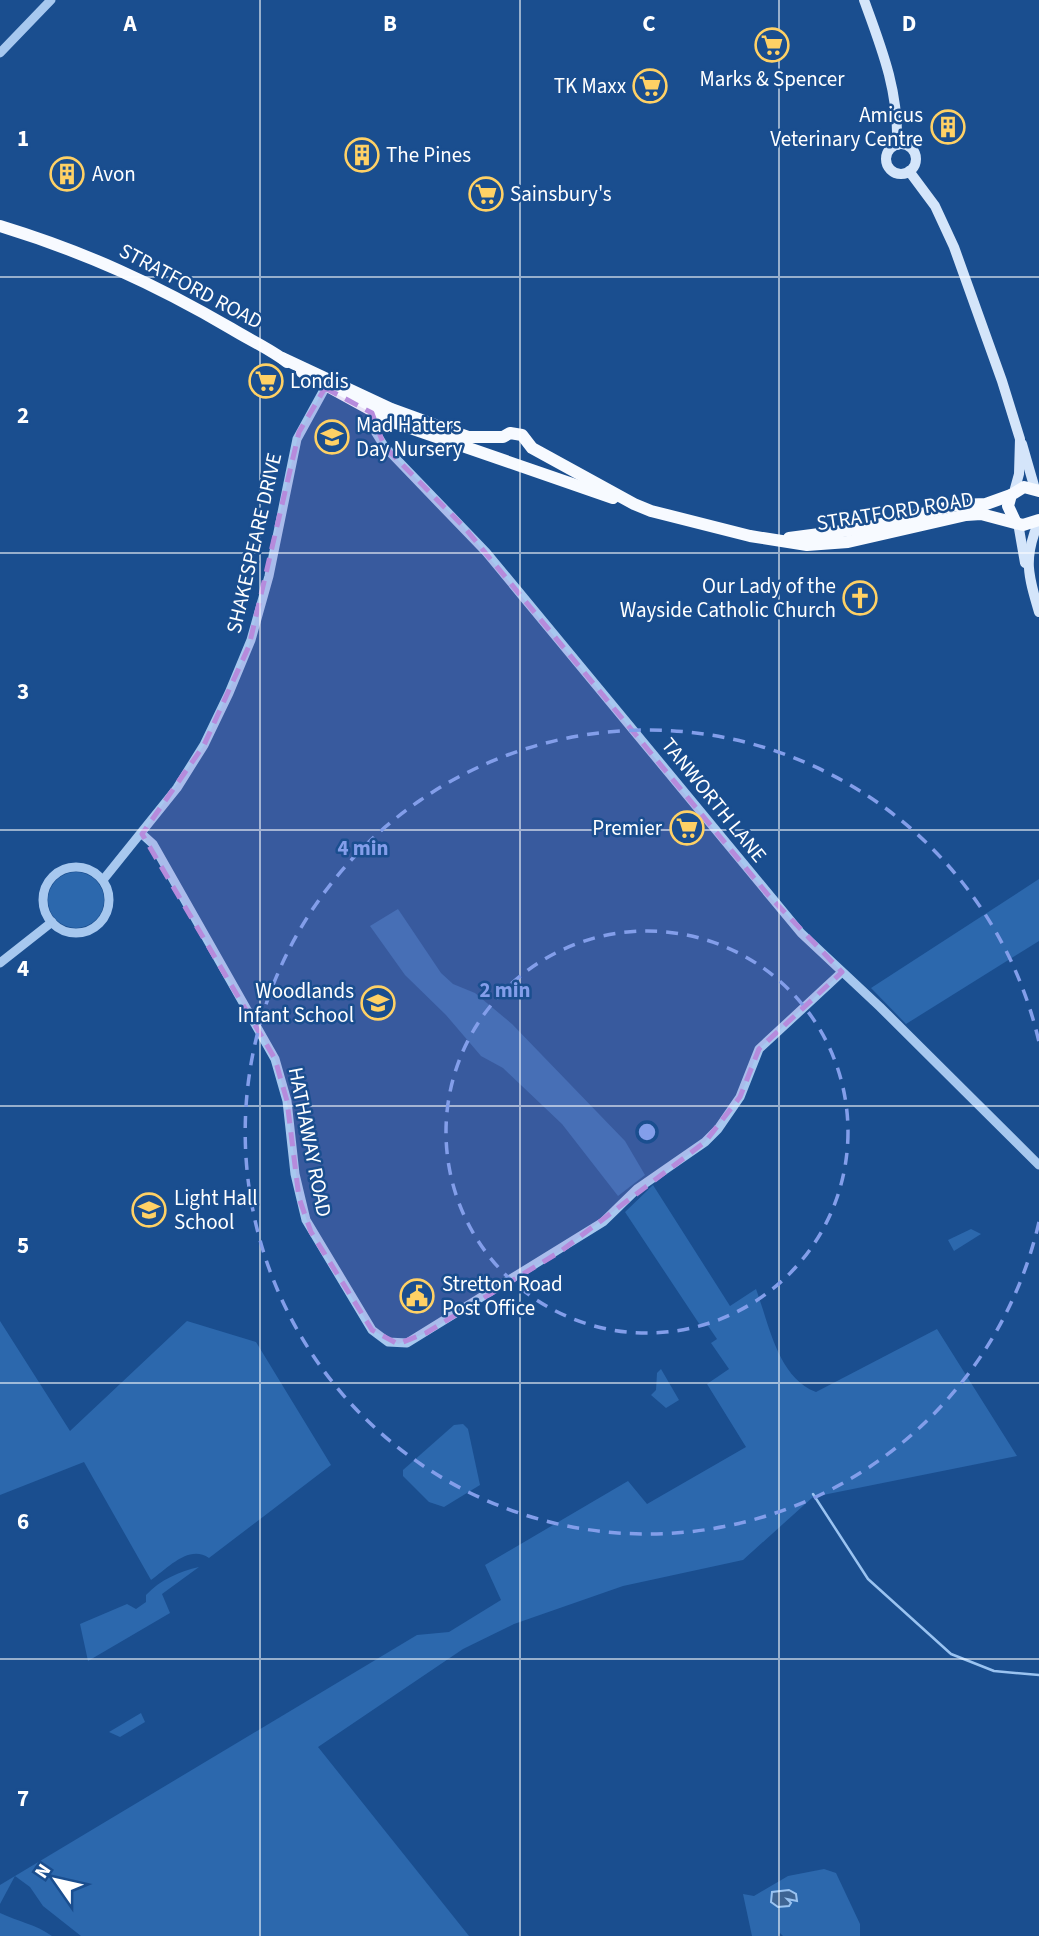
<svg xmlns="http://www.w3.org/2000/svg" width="1039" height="1936" viewBox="0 0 1039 1936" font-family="'Source Sans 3',sans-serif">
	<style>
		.green { fill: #2c68ad }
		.water { fill: #3e6493; stroke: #9ac3f1; stroke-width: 2 }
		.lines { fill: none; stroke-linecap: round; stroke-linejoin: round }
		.stream { stroke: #9ac3f1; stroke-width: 2.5 }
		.tertiary { stroke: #a7c8ef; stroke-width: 9 }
		.secondary { stroke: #d4e5fa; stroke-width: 10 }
		.trunk { stroke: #f7faff; stroke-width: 12 }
		.marked { fill: #b68bdc; fill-opacity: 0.2; stroke: #b68bdc; stroke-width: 5; stroke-dasharray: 14 9; stroke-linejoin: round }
		.grid { fill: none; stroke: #fff; stroke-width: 2; stroke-opacity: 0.55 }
		.ring { fill: none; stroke: #839eea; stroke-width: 3.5; stroke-dasharray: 12 9 }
		.labels { text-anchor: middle; stroke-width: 5; stroke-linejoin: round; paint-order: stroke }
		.poi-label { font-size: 21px; fill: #fff; stroke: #1a4e8f; text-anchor: start }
		.street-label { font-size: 21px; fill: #fff; stroke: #1a4e8f }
		.grid-label { font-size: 23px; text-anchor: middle; font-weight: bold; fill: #fff; stroke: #1a4e8f; stroke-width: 5; stroke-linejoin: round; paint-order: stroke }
		.centre { fill: #839eea; stroke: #1a4e8f; stroke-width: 3.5 }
		.ring-label { font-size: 21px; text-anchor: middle; font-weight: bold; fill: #839eea; stroke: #1a4e8f; stroke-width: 5; stroke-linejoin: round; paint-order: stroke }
	</style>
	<rect width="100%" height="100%" fill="#1a4e8f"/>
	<g class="green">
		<circle cx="76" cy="900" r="28"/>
		<path d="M 1039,879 L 1039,941 L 906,1024 L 871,988 Z"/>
		<path d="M 398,909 L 441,973 L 453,984 L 475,993 L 512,1024 L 625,1141 L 645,1175 L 618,1196 L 562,1124 L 503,1068 L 481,1056 L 446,1015 L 405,975 L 370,926 Z"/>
		<path d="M 653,1185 L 730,1306 L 756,1289 C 769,1324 778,1378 816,1392 L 937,1329 L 1017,1456 L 813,1497 L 743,1560 L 623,1586 L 514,1624 L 463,1649 L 318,1747 L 469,1936 L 81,1936 L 43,1906 L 30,1887 L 15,1876 L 0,1904 L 0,1885 L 417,1635 L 449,1632 L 501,1600 L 485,1565 L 628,1481 L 647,1504 L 746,1447 L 707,1384 L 729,1369 L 711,1343 L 717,1339 L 706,1323 L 700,1325 L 625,1212 Z"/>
		<path d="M 971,1229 L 981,1234 L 954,1251 L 948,1240 Z"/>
		<path d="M 0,1321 L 70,1431 L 187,1321 L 256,1342 L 331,1465 L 209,1558 C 189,1544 168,1568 151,1580 L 84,1462 L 0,1495 Z"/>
		<path d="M 661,1369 L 679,1400 L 666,1408 L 651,1395 L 656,1390 L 657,1373 Z"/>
		<path d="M 463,1424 L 468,1429 L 480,1485 L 444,1507 L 429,1502 L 403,1476 L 403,1470 L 454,1425 Z"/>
		<path d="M 199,1567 L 162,1594 L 170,1613 L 88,1661 L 80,1624 L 127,1604 L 136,1609 L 146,1602 L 146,1595 C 160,1580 180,1571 199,1567 Z"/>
		<path d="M 141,1713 L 145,1722 L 120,1737 L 109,1732 Z"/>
		<path d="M 824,1869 L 836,1873 L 860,1924 L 860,1936 L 783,1936 L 780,1933 L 778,1936 L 752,1936 L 743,1894 L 754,1896 L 788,1876 Z"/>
		<path d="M 0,1913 C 19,1922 35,1924 52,1936 L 0,1936 Z"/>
	</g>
	<path class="water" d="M 789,1890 L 796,1894 L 797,1901 L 787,1899 L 791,1903 L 789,1906 L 778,1907 L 771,1902 L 772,1892 Z"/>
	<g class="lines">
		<path class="stream" d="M 813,1494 L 868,1579 L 951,1654 L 994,1671 L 1039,1675"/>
		<g class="tertiary">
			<path d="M 0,53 L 51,0"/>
			<path d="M 372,413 L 376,433 L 384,446 L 486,552 L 801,933 L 880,1007 L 1039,1165"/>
			<path d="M 142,834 L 153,844 L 275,1059 L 287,1101 L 295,1174 L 306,1220 L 372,1330 L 388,1342 L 407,1343 L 603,1222 L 637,1189 L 705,1142 L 718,1129 L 740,1097 L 759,1049 L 842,972"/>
			<circle cx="76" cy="900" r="33"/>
			<path d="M 103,880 L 177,788 L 204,745 L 229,693 L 251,640 L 269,576 L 297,439 L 325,388"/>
			<path d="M 0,963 L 52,922"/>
		</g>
		<g class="secondary">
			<path d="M 864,0 C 882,49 899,92 897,145"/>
			<circle cx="901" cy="159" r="15"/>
			<path d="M 909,171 L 935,206 L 954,247 L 1002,381 L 1020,439 L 1019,474 L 1014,492"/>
			<path d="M 1022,444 L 1035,489"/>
			<path d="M 1039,521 C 1023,558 1028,575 1039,612"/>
			<path d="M 1018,523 L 1025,563"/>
		</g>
		<g class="trunk">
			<path d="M 0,226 C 85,252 155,284 232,329 C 250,340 270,349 287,362"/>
			<path d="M 282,358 L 391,409 L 468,437 L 503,437 L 510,433 L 522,435 L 532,448 L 634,504 L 651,511 L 750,536 L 807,545 L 848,542 L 966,515 L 981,514 L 1023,525 L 1039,520"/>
			<path d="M 302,372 L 393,422 L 613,498"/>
			<path d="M 1015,521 L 1008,506 L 1011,495 L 1024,487 L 1039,491"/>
			<path d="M 789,538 L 865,528 L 957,505 L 986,504 L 1011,495"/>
		</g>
	</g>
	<path class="marked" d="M 325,388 L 372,413 L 384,446 L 464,527 L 769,896 L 842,972 L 759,1049 L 740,1097 L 705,1142 L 561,1251 L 426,1333 L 398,1344 L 372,1330 L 311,1232 L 299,1198 L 287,1101 L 275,1059 L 142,834 L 204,745 L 249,646 L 299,432 Z"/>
	<path class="grid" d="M 260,0 L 260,1936M 520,0 L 520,1936M 779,0 L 779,1936M 0,277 L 1039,277M 0,553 L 1039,553M 0,830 L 1039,830M 0,1106 L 1039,1106M 0,1383 L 1039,1383M 0,1659 L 1039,1659"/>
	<g class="ring">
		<circle cx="647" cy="1132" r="201"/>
		<path d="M1039 1222A402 402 0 1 1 1039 1042"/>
	</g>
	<defs>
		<symbol id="supermarket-ring" viewBox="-11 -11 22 22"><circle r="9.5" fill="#1a4e8f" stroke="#ffd165" stroke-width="1.5"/><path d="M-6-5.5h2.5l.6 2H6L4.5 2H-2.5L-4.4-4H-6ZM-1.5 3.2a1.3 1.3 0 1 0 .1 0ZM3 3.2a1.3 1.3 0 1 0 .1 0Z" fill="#ffd165"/></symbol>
		<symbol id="building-ring" viewBox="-11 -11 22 22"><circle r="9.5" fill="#1a4e8f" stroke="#ffd165" stroke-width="1.5"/><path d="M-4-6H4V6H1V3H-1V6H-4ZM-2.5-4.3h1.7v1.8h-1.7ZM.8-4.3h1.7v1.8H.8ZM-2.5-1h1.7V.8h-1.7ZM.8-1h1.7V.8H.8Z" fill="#ffd165"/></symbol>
		<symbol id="school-ring" viewBox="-11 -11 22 22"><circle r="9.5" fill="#1a4e8f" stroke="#ffd165" stroke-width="1.5"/><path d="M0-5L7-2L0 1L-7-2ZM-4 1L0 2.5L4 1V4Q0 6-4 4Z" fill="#ffd165"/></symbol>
		<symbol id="church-ring" viewBox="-11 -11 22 22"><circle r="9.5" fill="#1a4e8f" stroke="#ffd165" stroke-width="1.5"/><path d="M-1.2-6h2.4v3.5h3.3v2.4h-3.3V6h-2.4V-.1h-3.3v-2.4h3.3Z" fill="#ffd165"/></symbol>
		<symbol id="civic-ring" viewBox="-11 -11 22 22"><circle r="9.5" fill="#1a4e8f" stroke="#ffd165" stroke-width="1.5"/><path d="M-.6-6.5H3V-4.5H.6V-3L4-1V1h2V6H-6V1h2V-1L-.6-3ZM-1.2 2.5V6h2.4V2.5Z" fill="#ffd165"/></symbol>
	</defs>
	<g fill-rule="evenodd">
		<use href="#supermarket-ring" x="753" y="26" width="38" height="38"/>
		<use href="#supermarket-ring" x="631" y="67" width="38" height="38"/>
		<use href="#building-ring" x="929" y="108" width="38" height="38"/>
		<use href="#building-ring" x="343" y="136" width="38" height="38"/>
		<use href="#building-ring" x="48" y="155" width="38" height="38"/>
		<use href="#supermarket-ring" x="467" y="175" width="38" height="38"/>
		<use href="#supermarket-ring" x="247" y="362" width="38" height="38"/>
		<use href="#school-ring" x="313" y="418" width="38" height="38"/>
		<use href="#church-ring" x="841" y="579" width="38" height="38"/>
		<use href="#supermarket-ring" x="668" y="809" width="38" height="38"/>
		<use href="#school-ring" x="359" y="984" width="38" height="38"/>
		<use href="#school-ring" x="130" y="1191" width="38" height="38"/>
		<use href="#civic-ring" x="398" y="1277" width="38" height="38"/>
	</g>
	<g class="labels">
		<g class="poi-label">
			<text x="772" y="86" text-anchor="middle">Marks &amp; Spencer</text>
			<text x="626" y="93" text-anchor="end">TK Maxx</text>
			<text x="923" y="122" text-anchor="end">Amicus<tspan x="923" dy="24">Veterinary Centre</tspan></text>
			<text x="386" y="162">The Pines</text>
			<text x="92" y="181">Avon</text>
			<text x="510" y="201">Sainsbury's</text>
			<text x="290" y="388">Londis</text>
			<text x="356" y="432">Mad Hatters<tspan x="356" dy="24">Day Nursery</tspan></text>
			<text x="836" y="593" text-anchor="end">Our Lady of the<tspan x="836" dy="24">Wayside Catholic Church</tspan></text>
			<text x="662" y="835" text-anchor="end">Premier</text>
			<text x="354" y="998" text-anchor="end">Woodlands<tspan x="354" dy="24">Infant School</tspan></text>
			<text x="174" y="1205">Light Hall<tspan x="174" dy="24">School</tspan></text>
			<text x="442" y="1291">Stretton Road<tspan x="442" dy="24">Post Office</tspan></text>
		</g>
		<g class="street-label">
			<text transform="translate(191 286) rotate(28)" y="7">STRATFORD ROAD</text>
			<text transform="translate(895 511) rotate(-9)" y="7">STRATFORD ROAD</text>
			<text transform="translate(254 543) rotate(-77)" y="7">SHAKESPEARE DRIVE</text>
			<text transform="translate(714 800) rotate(51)" y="7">TANWORTH LANE</text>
			<text transform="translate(310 1142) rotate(79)" y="7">HATHAWAY ROAD</text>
		</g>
	</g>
	<g class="grid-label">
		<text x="130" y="31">A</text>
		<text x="390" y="31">B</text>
		<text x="649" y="31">C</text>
		<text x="909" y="31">D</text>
		<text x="23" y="146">1</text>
		<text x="23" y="423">2</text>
		<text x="23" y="699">3</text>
		<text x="23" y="976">4</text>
		<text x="23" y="1253">5</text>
		<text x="23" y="1529">6</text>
		<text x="23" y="1806">7</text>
	</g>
	<circle cx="647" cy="1132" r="10" class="centre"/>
	<g class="ring-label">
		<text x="363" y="855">4 min</text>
		<text x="505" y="997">2 min</text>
	</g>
	<g transform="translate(56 1880) rotate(304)" stroke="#1a4e8f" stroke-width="5" paint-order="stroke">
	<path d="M0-5L12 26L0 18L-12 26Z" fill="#ffffff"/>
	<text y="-10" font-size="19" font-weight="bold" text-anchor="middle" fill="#ffffff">N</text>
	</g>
</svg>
